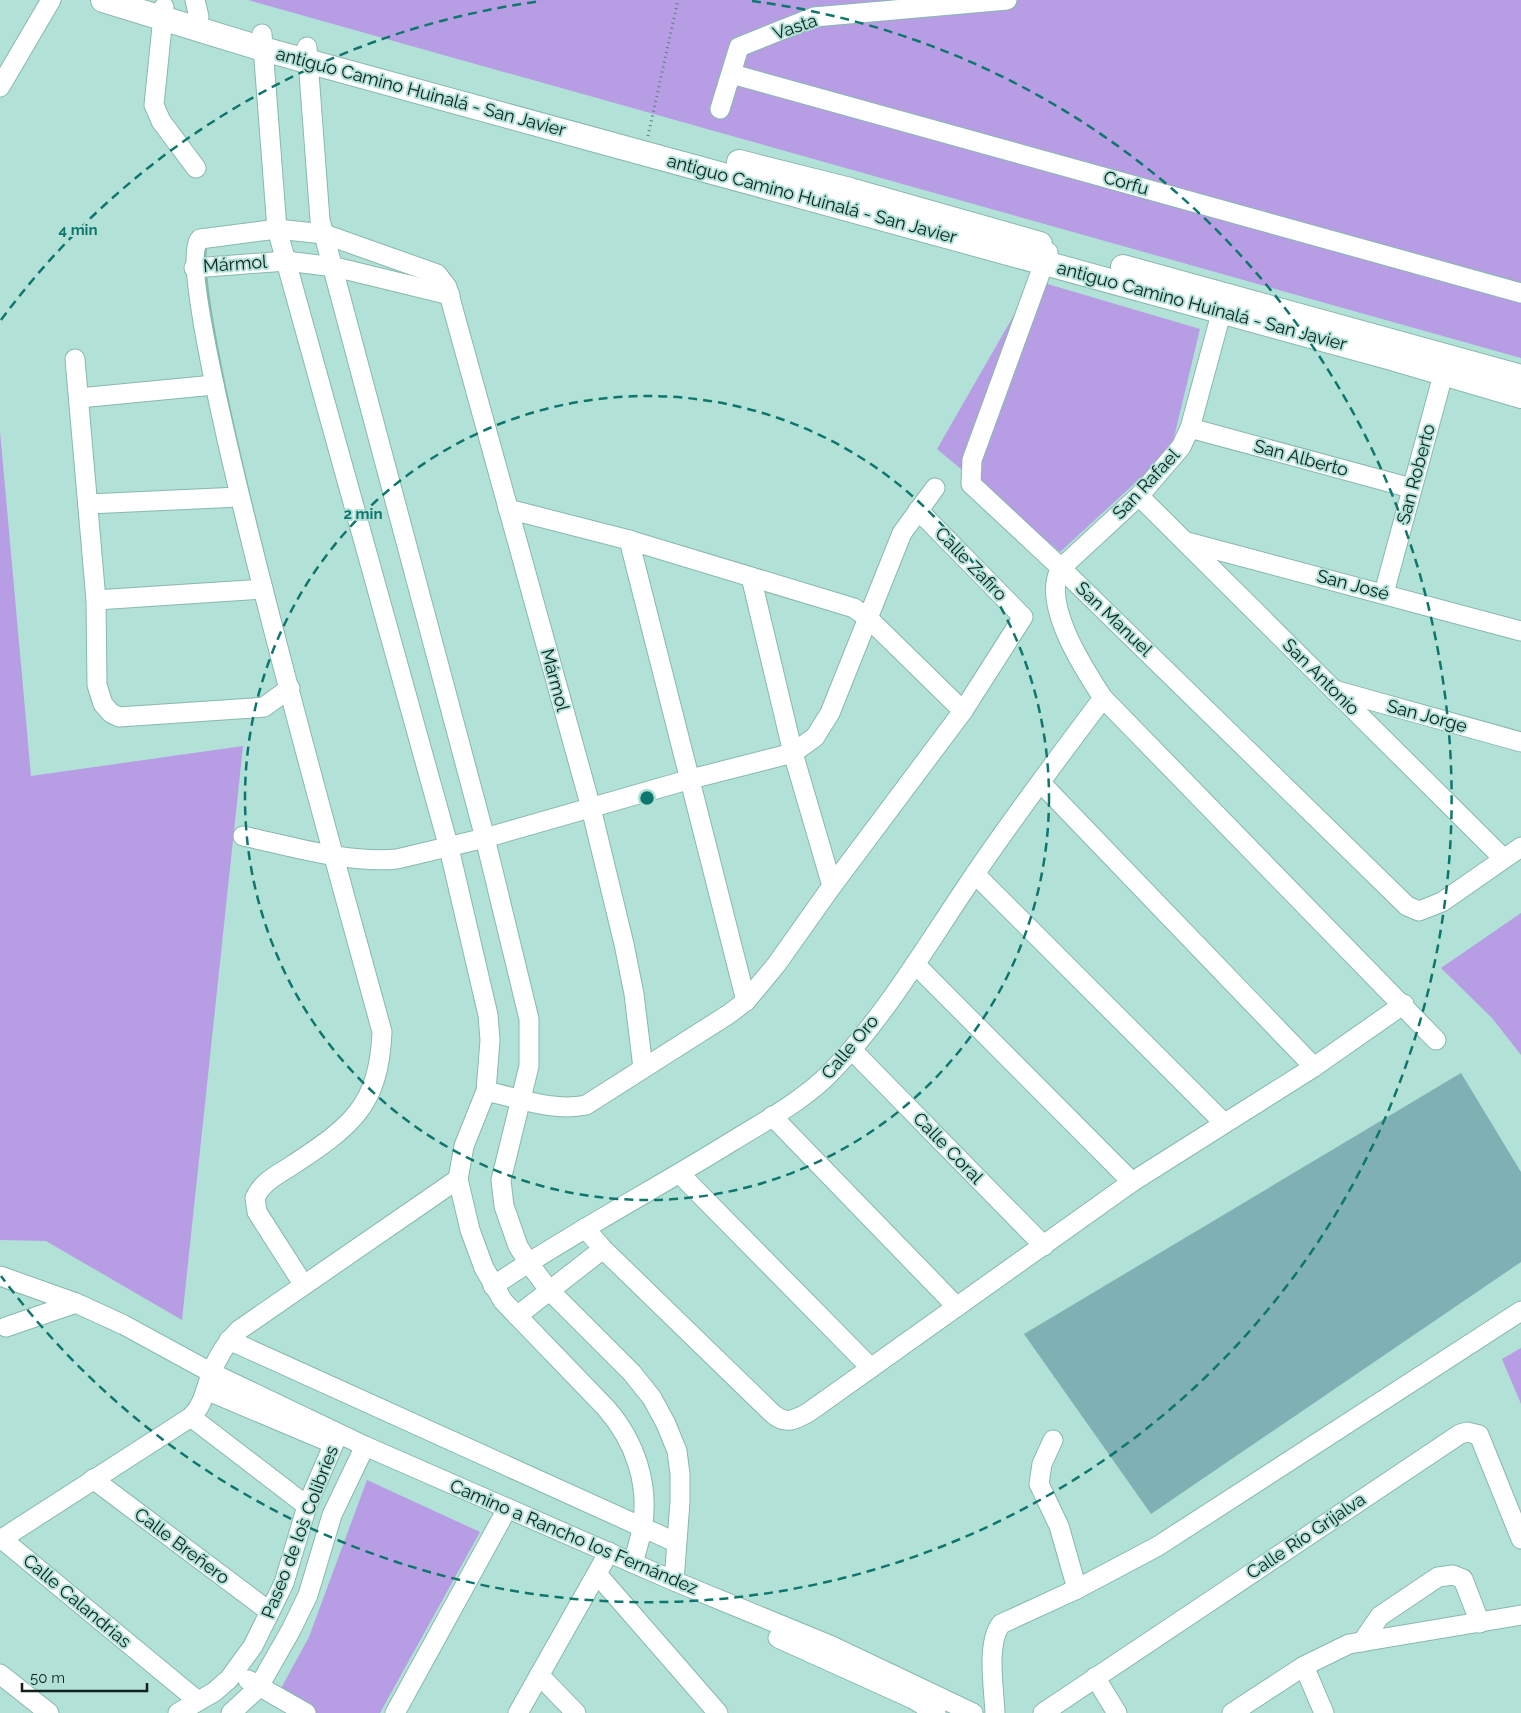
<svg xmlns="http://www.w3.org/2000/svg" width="1521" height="1713" viewBox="0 0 1521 1713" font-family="Raleway,sans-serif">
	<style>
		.green { fill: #b79ee4 }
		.building { fill: #7fb0b3 }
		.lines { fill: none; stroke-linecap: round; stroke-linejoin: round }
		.minor-casing { stroke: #88b8ae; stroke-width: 21 }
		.major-casing { stroke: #88b8ae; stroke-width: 26 }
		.path { stroke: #5b7c75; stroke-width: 3; stroke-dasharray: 1 4; stroke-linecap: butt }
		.minor { stroke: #fff; stroke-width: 19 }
		.major { stroke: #fff; stroke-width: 24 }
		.ring { fill: none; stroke: #0f766e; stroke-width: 2.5; stroke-dasharray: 9 6 }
		.labels { text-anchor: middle; stroke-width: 4; stroke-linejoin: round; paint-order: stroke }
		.street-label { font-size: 18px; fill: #0f221e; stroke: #b1e1d7 }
		.centre { fill: #0f766e; stroke: #b1e1d7; stroke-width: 2.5 }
		.ring-label { font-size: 15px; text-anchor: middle; font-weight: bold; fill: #0f766e; stroke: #b1e1d7; stroke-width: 4; stroke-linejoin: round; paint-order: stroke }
	</style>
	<rect width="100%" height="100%" fill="#b1e1d7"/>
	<g class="green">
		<path d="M 248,0 L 1521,0 L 1521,358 Z"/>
		<path d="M 1034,280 L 1200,329 L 1171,450 L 1060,552 L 937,449 Z"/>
		<path d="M 0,431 L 31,776 L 243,746 L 182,1320 L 46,1241 L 0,1240 Z"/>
		<path d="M 1521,913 L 1521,1055 L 1492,1018 L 1441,968 Z"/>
		<path d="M 1521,1348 L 1521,1404 L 1502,1359 Z"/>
		<path d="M 367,1480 L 480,1532 L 380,1713 L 316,1713 L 279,1692 L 309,1637 Z"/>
	</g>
	<path class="building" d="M 1461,1073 L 1521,1172 L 1521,1262 L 1151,1514 L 1024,1334 Z"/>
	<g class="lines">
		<defs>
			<g id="minor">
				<path d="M 195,0 L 199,17"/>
				<path d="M 164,7 L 154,105 L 161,121 L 196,168"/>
				<path d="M 262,34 L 277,229 L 449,848 L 488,1015 L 490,1040 L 486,1091 L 464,1146 L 458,1179 L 470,1230 L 484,1268 L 503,1301 L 606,1408 C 635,1441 650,1485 642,1529 C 640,1540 636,1552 633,1563"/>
				<path d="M 307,47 L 320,220 L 485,838 L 529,1019 L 529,1066 L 501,1180 L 504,1206 L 518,1246 L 528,1262 L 549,1290 L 632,1373 L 652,1398 L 666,1424 L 677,1451 L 680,1474 L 680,1502 L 674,1581"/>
				<path d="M 732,74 L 1521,293"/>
				<path d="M 0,87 L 51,0"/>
				<path d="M 720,109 L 739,47 L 814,17 L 1007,0"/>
				<path d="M 1048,252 L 972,460 L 971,484 L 1061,568 L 1407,906 L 1419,911 L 1442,902 L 1521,847"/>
				<path d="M 194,268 L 286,261 L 335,267 L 450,295"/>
				<path d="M 1225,299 L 1190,428 L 1181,447 L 1139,496 L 1061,568 C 1040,602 1084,669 1103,698 L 1436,1040"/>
				<path d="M 75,359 L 96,600 L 97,685 L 103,704 L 111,713 L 119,717 L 253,708 L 264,707 L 290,688"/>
				<path d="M 79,398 L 214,385"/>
				<path d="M 1190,428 L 1411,488"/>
				<path d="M 1139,496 L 1503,858"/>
				<path d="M 88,504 L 239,497"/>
				<path d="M 508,509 L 629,540 L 854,608 L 868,618 L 963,711"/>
				<path d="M 629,540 L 746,1001"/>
				<path d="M 1187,542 L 1521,631"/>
				<path d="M 751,577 L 793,753 L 832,886"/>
				<path d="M 1384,593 L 1447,360"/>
				<path d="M 96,600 L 263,589"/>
				<path d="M 1334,690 L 1521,742"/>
				<path d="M 1041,783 L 1314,1067"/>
				<path d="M 243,836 C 290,846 349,864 397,859 L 485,838 L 691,779 L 793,753 L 815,737 L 830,713 L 902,533 L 935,488"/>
				<path d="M 975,874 L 1223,1122"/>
				<path d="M 915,964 L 1132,1182"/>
				<path d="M 852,1050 L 1044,1246"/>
				<path d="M 486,1091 C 518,1098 554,1112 586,1105 L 729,1014 L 746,1001 L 776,965 L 832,886 L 963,711 L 1023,617 L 918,510"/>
				<path d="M 772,1116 L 957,1307"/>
				<path d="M 680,1174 L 871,1368"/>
				<path d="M 585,1228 L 603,1249 L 773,1414 C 786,1425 795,1420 809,1412 L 1132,1182 L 1314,1067 L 1404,1004"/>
				<path d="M 0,1276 L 76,1303 L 124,1325 L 212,1373 L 365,1446 L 674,1581 L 832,1646 L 973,1713"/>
				<path d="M 303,1284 L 257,1212 L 255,1198 C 262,1182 277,1175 291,1166 C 350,1127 379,1107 382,1032 C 359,945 166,271 200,239 L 277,229 L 324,234 L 437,274 L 447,287 L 591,808 L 624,944 L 634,994 L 643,1068"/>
				<path d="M 493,1286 C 570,1234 652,1191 731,1142 C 762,1123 797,1104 824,1079 C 881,1024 928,943 973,877 C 1014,816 1059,757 1103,698"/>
				<path d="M 517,1316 L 603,1249"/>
				<path d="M 6,1327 L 76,1303"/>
				<path d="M 229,1340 L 675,1542"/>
				<path d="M 206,1390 L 327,1441"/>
				<path d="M 191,1417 L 307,1506"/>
				<path d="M 1053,1440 L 1042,1464 L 1039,1484 L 1059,1526 L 1077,1589"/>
				<path d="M 93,1479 L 270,1612"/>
				<path d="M 2,1539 L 198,1701"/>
				<path d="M 0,1540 L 191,1417 C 204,1405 205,1389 212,1372 C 218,1355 226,1343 239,1330 L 458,1179"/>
				<path d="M 597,1574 L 718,1713"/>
				<path d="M 778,1638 L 913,1699 L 936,1713"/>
				<path d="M 1362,1642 L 1380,1616 L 1438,1577 L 1453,1575 L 1463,1579 L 1480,1623"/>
				<path d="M 1304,1666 L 1324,1713"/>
				<path d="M 0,1674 L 49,1713"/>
				<path d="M 539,1675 L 576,1713"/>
				<path d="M 1095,1677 L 1117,1713"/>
				<path d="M 248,1680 L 306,1713"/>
				<path d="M 178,1713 L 214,1692 L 229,1679 L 253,1646 L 284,1583 L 307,1506 L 338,1434"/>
				<path d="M 231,1713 L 258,1688 L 291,1630 L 308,1595 L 332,1515 L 365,1446"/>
				<path d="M 395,1713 L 507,1509"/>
				<path d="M 518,1713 L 609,1552"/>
				<path d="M 995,1713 C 994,1688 986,1644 1001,1624 L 1077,1589 L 1158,1546 L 1521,1311"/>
				<path d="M 1043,1713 L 1460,1434 L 1467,1432 L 1479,1435 L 1521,1539"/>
				<path d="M 1232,1713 L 1304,1666 L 1349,1644 L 1521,1615"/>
			</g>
			<g id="major">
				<path d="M 103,0 L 263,49 L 1388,357 L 1521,396"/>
				<path d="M 739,162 L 850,190 L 1040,244"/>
				<path d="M 1123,267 L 1521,377"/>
			</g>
		</defs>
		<use href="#minor" class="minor-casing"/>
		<use href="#major" class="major-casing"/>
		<path class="path" d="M 648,136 L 678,0"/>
		<use href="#minor" class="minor"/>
		<use href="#major" class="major"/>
	</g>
	<g class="ring">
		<circle cx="647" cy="798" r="402"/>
		<path d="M1 320A804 804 0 0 1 542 1M752 1A804 804 0 1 1 1 1276"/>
	</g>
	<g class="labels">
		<g class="street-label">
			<text transform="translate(795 27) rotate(-19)" y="6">Vasta</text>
			<text transform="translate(421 92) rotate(15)" y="6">antiguo Camino Huinalá - San Javier</text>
			<text transform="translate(1126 183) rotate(16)" y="6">Corfu</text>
			<text transform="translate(812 199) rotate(15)" y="6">antiguo Camino Huinalá - San Javier</text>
			<text transform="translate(235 264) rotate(-4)" y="6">Mármol</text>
			<text transform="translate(1202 306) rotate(15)" y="6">antiguo Camino Huinalá - San Javier</text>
			<text transform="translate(1301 458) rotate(15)" y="6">San Alberto</text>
			<text transform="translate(1416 474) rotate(-75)" y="6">San Roberto</text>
			<text transform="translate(1146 484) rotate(-47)" y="6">San Rafael</text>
			<text transform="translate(971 564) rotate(46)" y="6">Calle Zafiro</text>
			<text transform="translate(1353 585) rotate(15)" y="6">San José</text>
			<text transform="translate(1114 619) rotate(44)" y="6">San Manuel</text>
			<text transform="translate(1321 677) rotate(45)" y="6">San Antonio</text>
			<text transform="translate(555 680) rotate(75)" y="6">Mármol</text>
			<text transform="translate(1427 716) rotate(15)" y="6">San Jorge</text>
			<text transform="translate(850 1047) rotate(-50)" y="6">Calle Oro</text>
			<text transform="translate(948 1148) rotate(46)" y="6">Calle Coral</text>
			<text transform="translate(300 1532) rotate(-69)" y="6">Paseo de los Colibríes</text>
			<text transform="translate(1306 1536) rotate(-34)" y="6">Calle Río Grijalva</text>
			<text transform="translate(574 1537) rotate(23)" y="6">Camino a Rancho los Fernández</text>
			<text transform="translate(182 1546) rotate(37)" y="6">Calle Breñero</text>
			<text transform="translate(77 1601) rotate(40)" y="6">Calle Calandrias</text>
		</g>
	</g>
	<circle cx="647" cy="798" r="8" class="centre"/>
	<g class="ring-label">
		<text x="78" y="235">4 min</text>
		<text x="363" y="519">2 min</text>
	</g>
	<path d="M22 1683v8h125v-8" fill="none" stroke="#0f221e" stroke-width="2.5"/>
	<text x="30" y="1683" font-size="15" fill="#0f221e" stroke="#b1e1d7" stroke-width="4" paint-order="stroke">50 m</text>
</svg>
